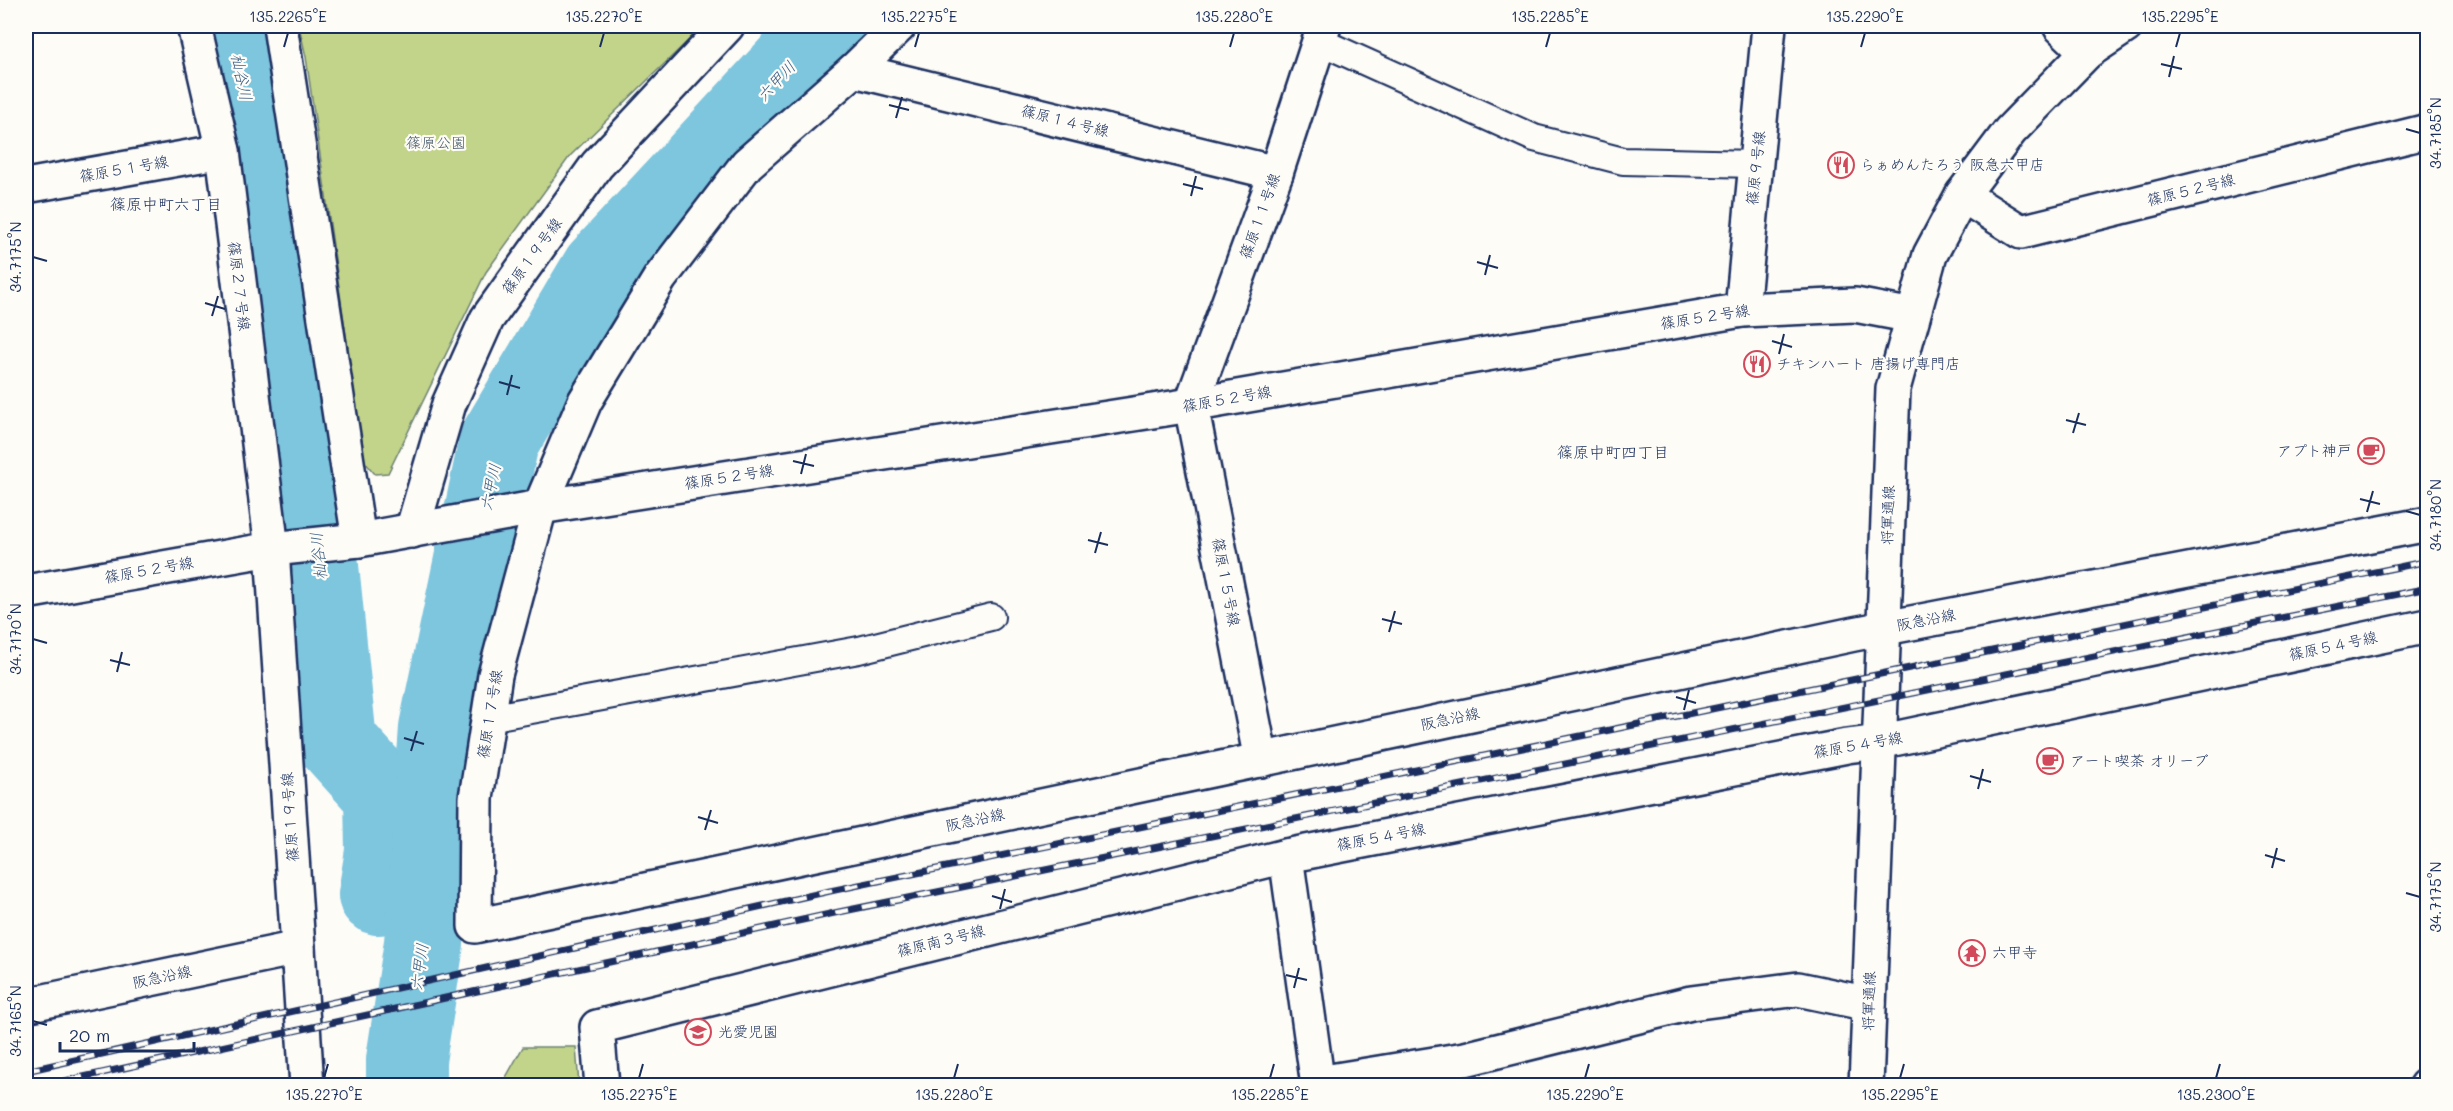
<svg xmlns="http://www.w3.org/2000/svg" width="2453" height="1111" viewBox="0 0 2453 1111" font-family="Mali,'Klee One',sans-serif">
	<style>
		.green { fill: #c2d489; stroke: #6e8274; stroke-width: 1.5 }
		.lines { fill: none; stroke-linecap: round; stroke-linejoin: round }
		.stream { stroke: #5689ab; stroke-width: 14 }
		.river { stroke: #7ec5de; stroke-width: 80 }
		.lane-casing { stroke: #1b2f5e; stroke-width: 30 }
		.street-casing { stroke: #1b2f5e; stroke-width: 38 }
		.secondary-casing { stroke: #1b2f5e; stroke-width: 38 }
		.lane { stroke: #fdfcf7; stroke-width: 26 }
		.street { stroke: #fdfcf7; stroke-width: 33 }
		.secondary { stroke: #fdfcf7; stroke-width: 33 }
		.rail-casing { stroke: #1b2f5e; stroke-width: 7 }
		.rail { stroke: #fdfcf7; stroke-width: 4.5; stroke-dasharray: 14; stroke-linecap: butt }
		.ticks { fill: none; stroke: #1b2f5e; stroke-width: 2 }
		.labels { text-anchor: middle; stroke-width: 4.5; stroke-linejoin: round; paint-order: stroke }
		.street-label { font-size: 15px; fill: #1b2f5e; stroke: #fdfcf7 }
		.park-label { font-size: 15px; fill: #455869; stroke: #fdfcf7 }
		.poi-label { font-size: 15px; fill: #1b2f5e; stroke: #fdfcf7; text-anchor: start }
		.water-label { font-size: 16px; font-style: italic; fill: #395c84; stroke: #fdfcf7 }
		.neighbourhood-label { font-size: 16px; fill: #1b2f5e; stroke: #fdfcf7 }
		.neatline { fill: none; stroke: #1b2f5e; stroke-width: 2 }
		.ticks-label { font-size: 15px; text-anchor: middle; fill: #1b2f5e }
	</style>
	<rect width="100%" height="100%" fill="#fdfcf7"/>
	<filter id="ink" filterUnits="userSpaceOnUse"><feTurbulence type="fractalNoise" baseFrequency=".0167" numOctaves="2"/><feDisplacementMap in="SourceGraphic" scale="12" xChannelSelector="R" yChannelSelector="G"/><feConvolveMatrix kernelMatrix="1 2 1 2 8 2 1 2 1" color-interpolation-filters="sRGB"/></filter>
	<g filter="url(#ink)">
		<g class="green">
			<path d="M 299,26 L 703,26 L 570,156 L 486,272 L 388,473 L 375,474 L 364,461 L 306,57 Z"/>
			<path d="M 523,1047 L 576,1047 L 579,1085 L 505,1085 L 505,1079 Z"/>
		</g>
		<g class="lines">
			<path class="stream" d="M 820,26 L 821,33"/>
			<g class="river">
				<path d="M 231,26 L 273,219 L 313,508 L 337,742 L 384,794 L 385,852 L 378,895"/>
				<path d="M 406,1086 L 406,1060 L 424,943 L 439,728 L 499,441 L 601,270 L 827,26"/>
			</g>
			<defs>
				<g id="lane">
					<path d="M 1319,41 L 1534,138 L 1623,161 L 1756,164"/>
					<path d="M 488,718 L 859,650 L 991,617"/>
				</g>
				<g id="street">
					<path d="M 194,26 L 223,151 L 272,549 L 307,1086"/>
					<path d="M 280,26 L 359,540"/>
					<path d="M 899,26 L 854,70 L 747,164 L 660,278 L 585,401 L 540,507 L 495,675 L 476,798 L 475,926 L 1854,634 L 2428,524"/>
					<path d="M 2060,26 L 2087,52"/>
					<path d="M 854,70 L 1276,173"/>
					<path d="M 26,186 L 223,151"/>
					<path d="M 1962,195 L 2021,232 L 2428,131"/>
					<path d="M 1742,310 L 1769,26"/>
					<path d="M 412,531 L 449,404 L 487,319 L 597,165 L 727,26"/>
					<path d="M 26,592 L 272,549 L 359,540 L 540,507 L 1191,405 L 1742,310 L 1855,305 L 1913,316"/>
					<path d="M 1261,760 L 1191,405 L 1276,173 L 1324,26"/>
					<path d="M 1286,856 L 1318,1086"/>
					<path d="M 26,1005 L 298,948"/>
					<path d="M 1318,1083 L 1465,1059 L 1691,1003 L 1798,989 L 1869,1004"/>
					<path d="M 602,1086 L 597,1027 L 1286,856 L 1847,746 L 1879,742 L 2428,626"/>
					<path d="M 2426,1086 L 2428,1085"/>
				</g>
				<path id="secondary" d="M 1866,1086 L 1893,389 L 1930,255 L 1962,195 L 2010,131 L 2087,52 L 2126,26"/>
			</defs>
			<use href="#lane" class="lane-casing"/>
			<use href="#street" class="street-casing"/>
			<use href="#secondary" class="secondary-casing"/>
			<use href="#lane" class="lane"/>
			<use href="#street" class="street"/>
			<use href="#secondary" class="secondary"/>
			<defs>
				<g id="rail">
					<path d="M 26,1071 L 830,891 L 2428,561"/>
					<path d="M 42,1086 L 839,912 L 2428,588"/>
				</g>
			</defs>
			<use href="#rail" class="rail-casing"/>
			<use href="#rail" class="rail"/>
		</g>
	</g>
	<path class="ticks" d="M 284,47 L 288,33M 600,47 L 604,33M 915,47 L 919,33M 1230,47 L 1234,33M 1546,47 L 1550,33M 1861,47 L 1865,33M 2176,47 L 2180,33M 2161,64 L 2182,69M 2169,77 L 2174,56M 889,105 L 909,110M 896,118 L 902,97M 2406,129 L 2420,133M 1183,184 L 1203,189M 1191,196 L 1196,176M 33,257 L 47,261M 1477,262 L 1498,268M 1485,275 L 1490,255M 205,303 L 225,309M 212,316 L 218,296M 1772,341 L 1792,347M 1779,354 L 1784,334M 499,382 L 520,388M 507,395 L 512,375M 2066,420 L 2086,425M 2073,433 L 2079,413M 793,461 L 814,466M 801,474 L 806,454M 2360,499 L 2380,504M 2406,511 L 2420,515M 2367,512 L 2373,491M 1088,540 L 1108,545M 1095,553 L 1101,532M 1382,619 L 1402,624M 1389,632 L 1395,611M 33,639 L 47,643M 110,660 L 130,665M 117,672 L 122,652M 1676,697 L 1696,703M 1684,710 L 1689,690M 404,738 L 424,744M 411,751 L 417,731M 1970,776 L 1991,782M 1978,789 L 1983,769M 698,817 L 718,823M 705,830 L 711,810M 2265,855 L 2285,861M 2272,868 L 2277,848M 2406,893 L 2420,897M 992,896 L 1012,902M 1000,909 L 1005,889M 1286,975 L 1307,980M 1294,988 L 1299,968M 33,1021 L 47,1025M 324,1078 L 328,1064M 639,1078 L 643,1064M 954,1078 L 958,1064M 1270,1078 L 1274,1064M 1585,1078 L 1589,1064M 1900,1078 L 1904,1064M 2216,1078 L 2220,1064"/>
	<defs>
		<symbol id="restaurant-ring" viewBox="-11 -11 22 22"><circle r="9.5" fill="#fdfcf7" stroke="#d1495b" stroke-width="1.5"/><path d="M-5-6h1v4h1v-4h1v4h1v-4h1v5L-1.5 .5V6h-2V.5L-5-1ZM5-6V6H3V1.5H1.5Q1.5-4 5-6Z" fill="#d1495b"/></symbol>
		<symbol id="cafe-ring" viewBox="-11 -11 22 22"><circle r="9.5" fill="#fdfcf7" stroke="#d1495b" stroke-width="1.5"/><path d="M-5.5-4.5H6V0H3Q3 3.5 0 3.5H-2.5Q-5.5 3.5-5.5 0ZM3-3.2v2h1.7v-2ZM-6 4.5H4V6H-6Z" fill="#d1495b"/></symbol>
		<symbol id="temple-ring" viewBox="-11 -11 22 22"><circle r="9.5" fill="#fdfcf7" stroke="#d1495b" stroke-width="1.5"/><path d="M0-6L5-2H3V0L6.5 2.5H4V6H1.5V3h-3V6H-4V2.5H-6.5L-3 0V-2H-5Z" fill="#d1495b"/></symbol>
		<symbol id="school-ring" viewBox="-11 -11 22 22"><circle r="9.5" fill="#fdfcf7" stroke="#d1495b" stroke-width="1.5"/><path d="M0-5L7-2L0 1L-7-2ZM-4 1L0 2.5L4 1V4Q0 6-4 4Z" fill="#d1495b"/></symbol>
	</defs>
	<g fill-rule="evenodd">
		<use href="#restaurant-ring" x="1826" y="150" width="30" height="30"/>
		<use href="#restaurant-ring" x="1742" y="349" width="30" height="30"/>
		<use href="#cafe-ring" x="2356" y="436" width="30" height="30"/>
		<use href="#cafe-ring" x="2035" y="746" width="30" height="30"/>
		<use href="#temple-ring" x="1957" y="938" width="30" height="30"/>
		<use href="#school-ring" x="683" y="1017" width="30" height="30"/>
	</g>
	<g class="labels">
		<g class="street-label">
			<text transform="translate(1065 121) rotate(14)" y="5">篠原１４号線</text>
			<text transform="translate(1756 168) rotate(-84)" y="5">篠原９号線</text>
			<text transform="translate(124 169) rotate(-10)" y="5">篠原５１号線</text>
			<text transform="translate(2191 190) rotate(-14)" y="5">篠原５２号線</text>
			<text transform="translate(1260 216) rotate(-70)" y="5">篠原１１号線</text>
			<text transform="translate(532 256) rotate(-54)" y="5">篠原１９号線</text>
			<text transform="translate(239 286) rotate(83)" y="5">篠原２７号線</text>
			<text transform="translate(1705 317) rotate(-9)" y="5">篠原５２号線</text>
			<text transform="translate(1227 399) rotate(-10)" y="5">篠原５２号線</text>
			<text transform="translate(729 477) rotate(-9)" y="5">篠原５２号線</text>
			<text transform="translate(1888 515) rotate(-88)" y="5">将軍通線</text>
			<text transform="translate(149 570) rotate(-10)" y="5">篠原５２号線</text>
			<text transform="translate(1226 582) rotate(79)" y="5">篠原１５号線</text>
			<text transform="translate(1926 620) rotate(-11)" y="5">阪急沿線</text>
			<text transform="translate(2333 646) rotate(-12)" y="5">篠原５４号線</text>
			<text transform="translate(490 714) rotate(-81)" y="5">篠原１７号線</text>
			<text transform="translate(1450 719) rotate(-12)" y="5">阪急沿線</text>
			<text transform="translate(1858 745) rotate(-10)" y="5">篠原５４号線</text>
			<text transform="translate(290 817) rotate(-94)" y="5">篠原１９号線</text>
			<text transform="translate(975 820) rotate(-12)" y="5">阪急沿線</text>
			<text transform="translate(1381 837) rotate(-11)" y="5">篠原５４号線</text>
			<text transform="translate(941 941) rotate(-14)" y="5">篠原南３号線</text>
			<text transform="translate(162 977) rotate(-12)" y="5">阪急沿線</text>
			<text transform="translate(1869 1001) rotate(-88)" y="5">将軍通線</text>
		</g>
		<g class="park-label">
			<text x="436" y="148">篠原公園</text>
		</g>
		<g class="poi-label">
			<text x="1860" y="170">らぁめんたろう 阪急六甲店</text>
			<text x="1776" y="369">チキンハート 唐揚げ専門店</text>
			<text x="2352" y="456" text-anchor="end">アプト神戸</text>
			<text x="2070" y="766">アート喫茶 オリーブ</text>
			<text x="1992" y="958">六甲寺</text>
			<text x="718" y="1037">光愛児園</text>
		</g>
		<g class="water-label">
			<text transform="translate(242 77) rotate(78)" y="6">杣谷川</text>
			<text transform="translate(776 81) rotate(-47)" y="6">六甲川</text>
			<text transform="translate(490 487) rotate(-78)" y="6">六甲川</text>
			<text transform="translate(318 556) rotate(-96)" y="6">杣谷川</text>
			<text transform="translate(419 967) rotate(-82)" y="6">六甲川</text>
		</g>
		<g class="neighbourhood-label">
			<text x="166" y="210">篠原中町六丁目</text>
			<text x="1613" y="458">篠原中町四丁目</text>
		</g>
	</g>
	<rect width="2453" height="1111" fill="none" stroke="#fdfcf7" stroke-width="66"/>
	<path d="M60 1042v9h134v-9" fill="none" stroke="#1b2f5e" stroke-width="3"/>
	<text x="69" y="1042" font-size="18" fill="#1b2f5e" stroke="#fdfcf7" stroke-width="4.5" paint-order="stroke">20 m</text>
	<rect x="33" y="33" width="2387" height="1045" class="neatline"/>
	<g class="ticks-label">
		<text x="288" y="22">135.2265°E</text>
		<text x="604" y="22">135.2270°E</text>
		<text x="919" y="22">135.2275°E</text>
		<text x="1234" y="22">135.2280°E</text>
		<text x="1550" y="22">135.2285°E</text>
		<text x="1865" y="22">135.2290°E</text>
		<text x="2180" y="22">135.2295°E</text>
		<text transform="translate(2436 133) rotate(-90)" y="5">34.7185°N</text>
		<text transform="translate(16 257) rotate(-90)" y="5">34.7175°N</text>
		<text transform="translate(2436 515) rotate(-90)" y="5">34.7180°N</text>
		<text transform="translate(16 639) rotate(-90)" y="5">34.7170°N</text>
		<text transform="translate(2436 897) rotate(-90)" y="5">34.7175°N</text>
		<text transform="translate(16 1021) rotate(-90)" y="5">34.7165°N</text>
		<text x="324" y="1100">135.2270°E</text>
		<text x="639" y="1100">135.2275°E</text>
		<text x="954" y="1100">135.2280°E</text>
		<text x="1270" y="1100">135.2285°E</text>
		<text x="1585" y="1100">135.2290°E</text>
		<text x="1900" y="1100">135.2295°E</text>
		<text x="2216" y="1100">135.2300°E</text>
	</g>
</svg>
